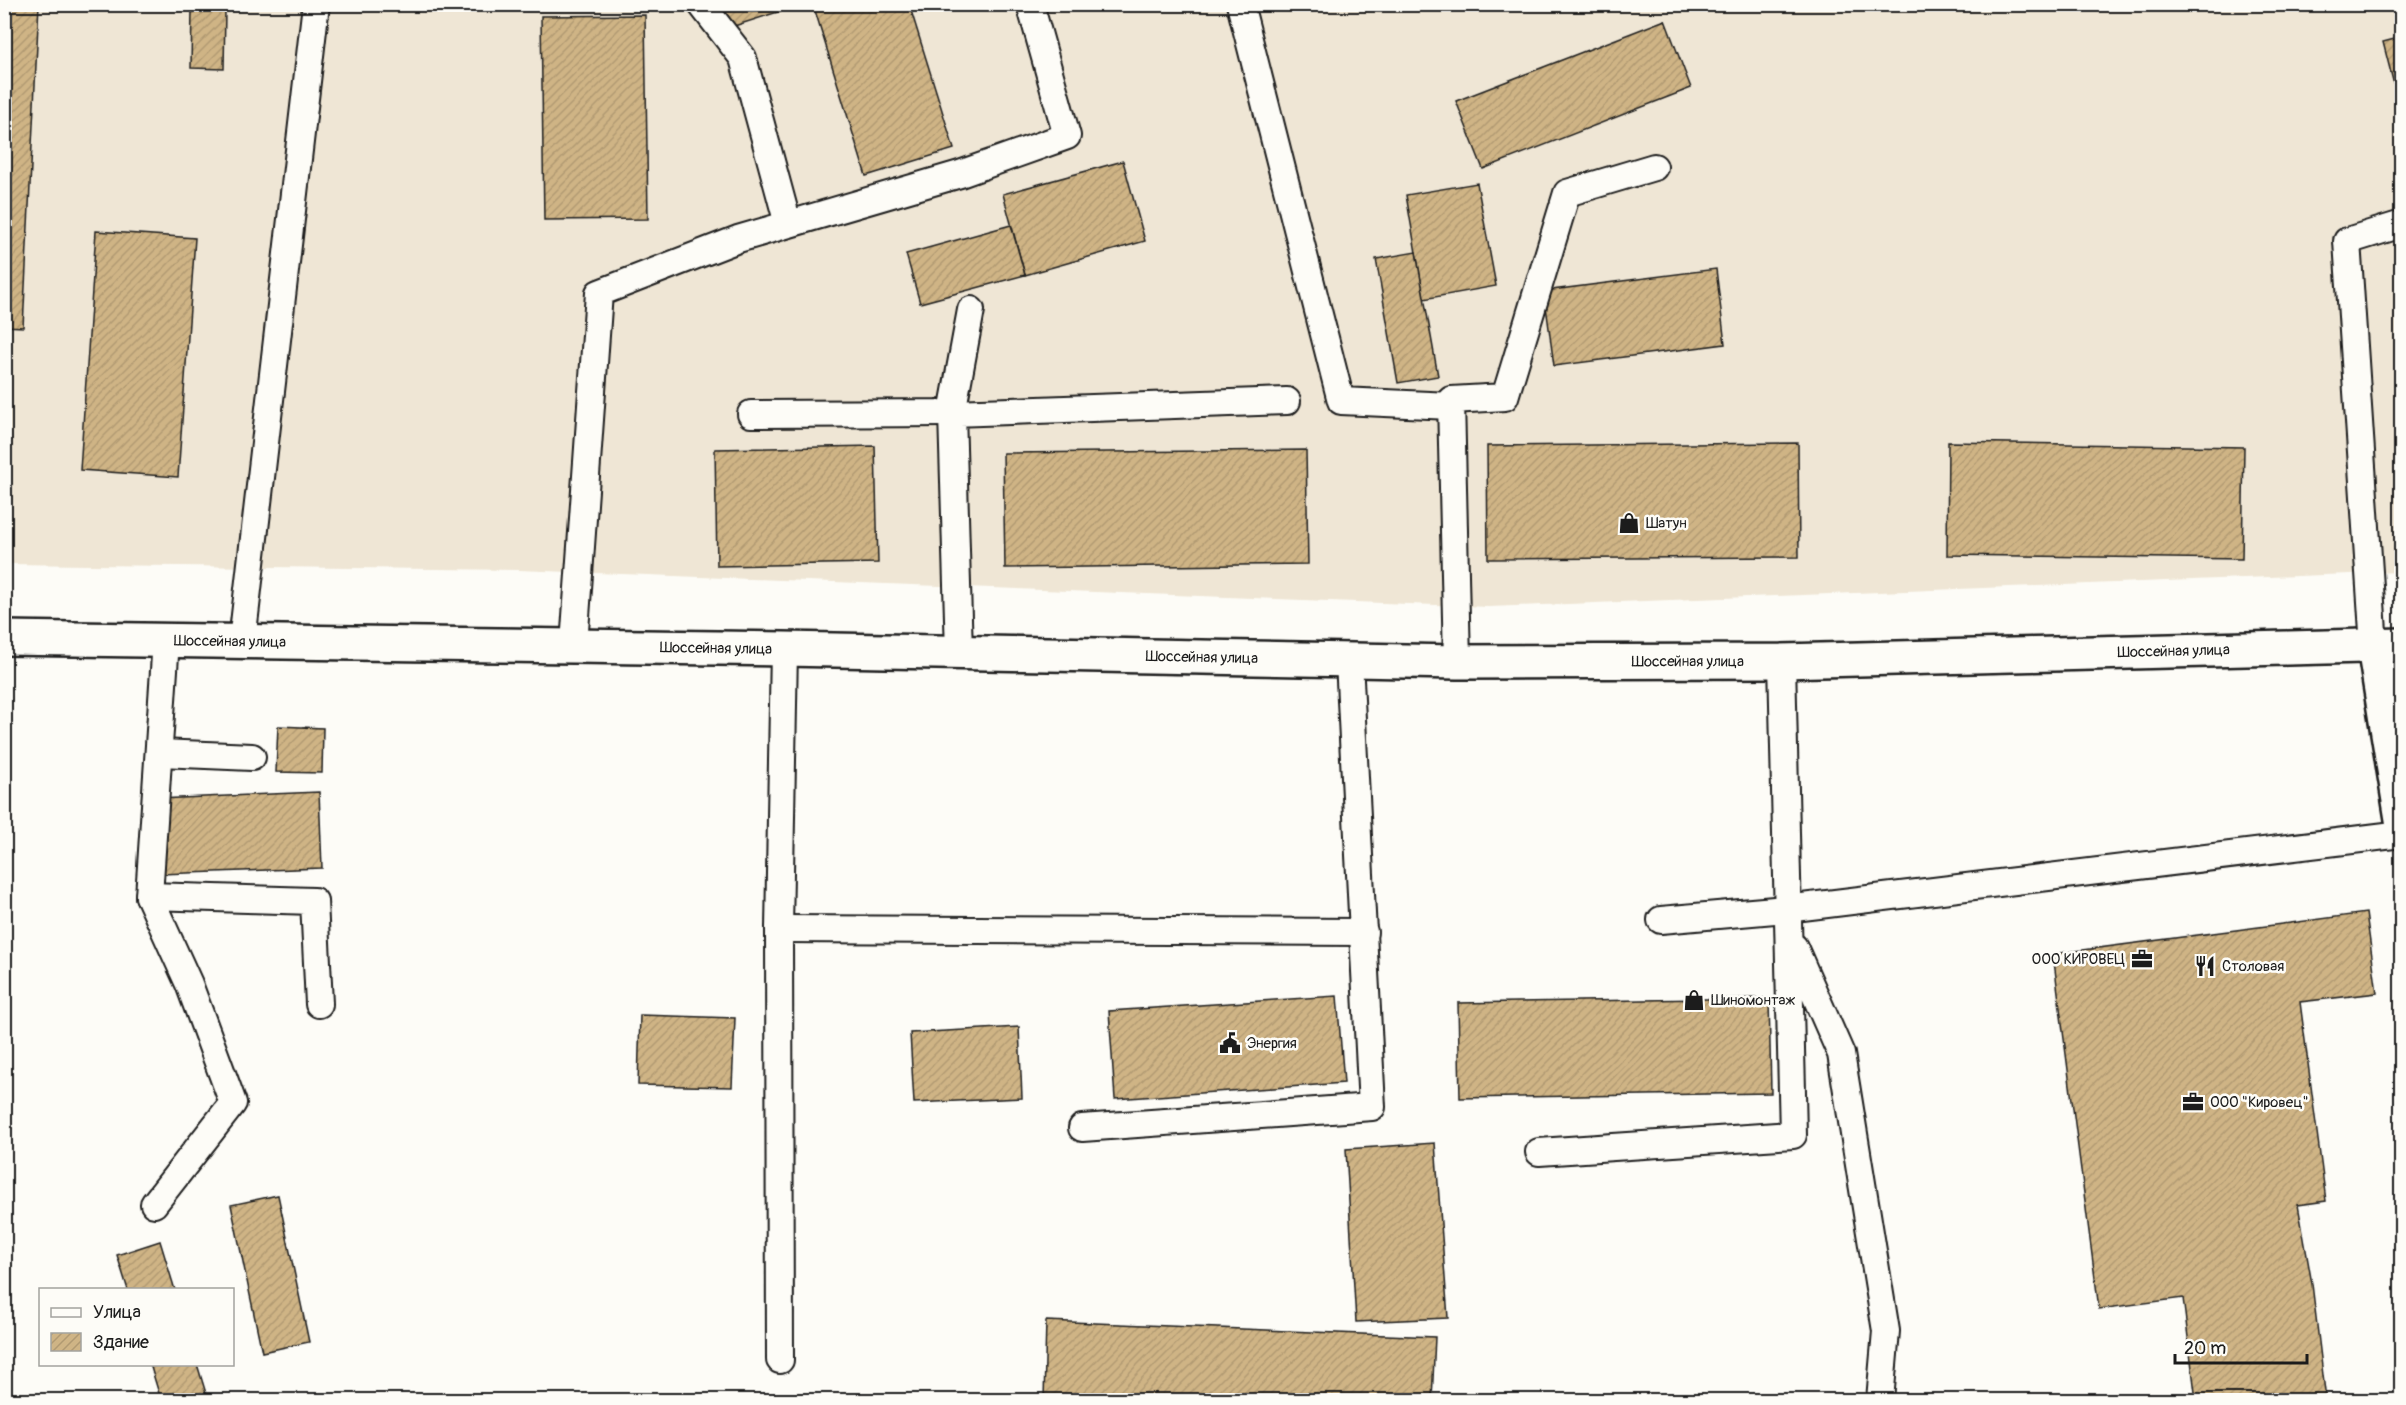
<svg xmlns="http://www.w3.org/2000/svg" width="2406" height="1405" viewBox="0 0 2406 1405" font-family="Pangolin,sans-serif">
	<style>
		.built { fill: #efe6d5 }
		.building { fill: url(#building-hatch); stroke: #1c1c1c; stroke-width: 1.5 }
		.lines { fill: none; stroke-linecap: round; stroke-linejoin: round }
		.service-casing { stroke: #1c1c1c; stroke-width: 30 }
		.tertiary-casing { stroke: #1c1c1c; stroke-width: 38 }
		.secondary-casing { stroke: #1c1c1c; stroke-width: 38 }
		.service { stroke: #fdfcf7; stroke-width: 26 }
		.tertiary { stroke: #fdfcf7; stroke-width: 33 }
		.secondary { stroke: #fdfcf7; stroke-width: 33 }
		.labels { text-anchor: middle; stroke-width: 5; stroke-linejoin: round; paint-order: stroke }
		.poi-label { font-size: 15px; fill: #1c1c1c; stroke: #fdfcf7; text-anchor: start }
		.street-label { font-size: 15px; fill: #1c1c1c; stroke: #fdfcf7 }
	</style>
	<defs>
		<pattern id="building-hatch" width="6" height="6" patternUnits="userSpaceOnUse" patternTransform="scale(1.5)"><rect width="6" height="6" fill="#cfb485"/><path d="M-1 1l2-2M0 6l6-6M5 7l2-2" fill="none" stroke="#b19a72"/></pattern>
	</defs>
	<rect width="100%" height="100%" fill="#fdfcf7"/>
	<filter id="ink" filterUnits="userSpaceOnUse"><feTurbulence type="fractalNoise" baseFrequency=".0167" numOctaves="2"/><feDisplacementMap in="SourceGraphic" scale="12" xChannelSelector="R" yChannelSelector="G"/><feConvolveMatrix kernelMatrix="1 2 1 2 8 2 1 2 1" color-interpolation-filters="sRGB"/></filter>
	<g filter="url(#ink)">
		<path class="built" d="M 5,5 L 2401,5 L 2401,572 L 1489,607 L 518,570 L 5,564 Z"/>
		<g class="building">
			<path d="M 4,4 L 39,4 L 23,327 L 4,326 Z"/>
			<path d="M 724,4 L 803,4 L 731,27 Z"/>
			<path d="M 813,4 L 909,4 L 954,149 L 866,176 Z"/>
			<path d="M 192,9 L 225,10 L 224,69 L 191,68 Z"/>
			<path d="M 645,15 L 648,219 L 544,220 L 541,16 Z"/>
			<path d="M 1665,20 L 1691,88 L 1483,169 L 1456,101 Z"/>
			<path d="M 2402,37 L 2402,116 L 2383,42 Z"/>
			<path d="M 1123,161 L 1145,241 L 1025,275 L 1003,194 Z"/>
			<path d="M 1477,183 L 1496,286 L 1424,299 L 1406,195 Z"/>
			<path d="M 1011,225 L 1025,275 L 920,303 L 906,254 Z"/>
			<path d="M 96,231 L 195,238 L 178,477 L 80,470 Z"/>
			<path d="M 1416,252 L 1438,376 L 1398,383 L 1376,259 Z"/>
			<path d="M 1716,269 L 1725,344 L 1554,366 L 1544,291 Z"/>
			<path d="M 1948,442 L 2244,447 L 2242,559 L 1947,555 Z"/>
			<path d="M 1798,443 L 1799,557 L 1488,559 L 1487,446 Z"/>
			<path d="M 875,446 L 878,563 L 717,566 L 715,449 Z"/>
			<path d="M 1306,450 L 1308,564 L 1005,568 L 1003,453 Z"/>
			<path d="M 278,726 L 323,728 L 322,773 L 276,772 Z"/>
			<path d="M 319,792 L 322,868 L 160,874 L 157,799 Z"/>
			<path d="M 2366,913 L 2377,993 L 2300,1002 L 2326,1201 L 2298,1205 L 2312,1284 L 2326,1400 L 2196,1400 L 2183,1298 L 2099,1309 L 2053,954 Z"/>
			<path d="M 1337,996 L 1344,1083 L 1115,1099 L 1109,1011 Z"/>
			<path d="M 1769,998 L 1771,1093 L 1460,1098 L 1458,1003 Z"/>
			<path d="M 640,1015 L 735,1018 L 732,1087 L 638,1085 Z"/>
			<path d="M 1019,1027 L 1022,1098 L 914,1103 L 910,1033 Z"/>
			<path d="M 1435,1143 L 1448,1318 L 1356,1322 L 1346,1149 Z"/>
			<path d="M 278,1195 L 309,1342 L 262,1352 L 231,1205 Z"/>
			<path d="M 160,1241 L 175,1290 L 128,1290 L 117,1255 Z"/>
			<path d="M 1046,1321 L 1435,1337 L 1432,1400 L 1044,1400 Z"/>
			<path d="M 150,1364 L 197,1364 L 208,1400 L 161,1400 Z"/>
		</g>
		<g class="lines">
			<defs>
				<g id="service">
					<path d="M 701,4 L 743,58 L 788,224"/>
					<path d="M 1240,4 L 1341,401 L 1451,406"/>
					<path d="M 751,414 L 952,413 L 971,310"/>
					<path d="M 242,641 L 316,4"/>
					<path d="M 574,645 L 599,293 L 738,239 L 960,174 L 1067,136 L 1030,4"/>
					<path d="M 2374,647 L 2347,241 L 2402,224"/>
					<path d="M 959,653 L 952,413 L 1287,401"/>
					<path d="M 1457,662 L 1451,400 L 1505,397 L 1567,193 L 1654,167"/>
					<path d="M 160,753 L 252,757"/>
					<path d="M 149,896 L 314,901 L 319,1004"/>
					<path d="M 1661,920 L 1786,909 L 2402,834"/>
					<path d="M 779,929 L 1364,932"/>
					<path d="M 1794,947 L 1841,1054 L 1886,1331 L 1880,1400"/>
					<path d="M 1082,1128 L 1372,1107 L 1349,661"/>
					<path d="M 1539,1152 L 1793,1135 L 1782,661"/>
					<path d="M 154,1204 L 233,1103 L 189,984 L 149,896 L 166,640"/>
					<path d="M 780,1360 L 779,929 L 784,649"/>
				</g>
				<path id="tertiary" d="M 2374,647 L 2402,819"/>
				<g id="secondary">
					<path id="s1" d="M 4,638 L 784,649 L 1457,662 L 1782,661 L 2402,645"/>
				</g>
			</defs>
			<use href="#service" class="service-casing"/>
			<use href="#tertiary" class="tertiary-casing"/>
			<use href="#secondary" class="secondary-casing"/>
			<use href="#service" class="service"/>
			<use href="#tertiary" class="tertiary"/>
			<use href="#secondary" class="secondary"/>
		</g>
	</g>
	<defs>
		<symbol id="shop-bare" viewBox="-9 -9 18 18"><path d="M-5-2.5h2.3a2.7 3.5 0 0 1 5.4 0H5L5.5 6h-11ZM-1.5-2.5h3a1.5 2.3 0 0 0-3 0Z" fill="#1c1c1c" stroke="#fdfcf7" stroke-width="2.5" paint-order="stroke"/></symbol>
		<symbol id="office-bare" viewBox="-9 -9 18 18"><path d="M-6-3h4V-5.5h4V-3h4V5H-6ZM-1-4.5V-3h2v-1.5ZM-6 0V1H6V0Z" fill="#1c1c1c" stroke="#fdfcf7" stroke-width="2.5" paint-order="stroke"/></symbol>
		<symbol id="restaurant-bare" viewBox="-9 -9 18 18"><path d="M-5-6h1v4h1v-4h1v4h1v-4h1v5L-1.5 .5V6h-2V.5L-5-1ZM5-6V6H3V1.5H1.5Q1.5-4 5-6Z" fill="#1c1c1c" stroke="#fdfcf7" stroke-width="2.5" paint-order="stroke"/></symbol>
		<symbol id="civic-bare" viewBox="-9 -9 18 18"><path d="M-.6-6.5H3V-4.5H.6V-3L4-1V1h2V6H-6V1h2V-1L-.6-3ZM-1.2 2.5V6h2.4V2.5Z" fill="#1c1c1c" stroke="#fdfcf7" stroke-width="2.5" paint-order="stroke"/></symbol>
	</defs>
	<g fill-rule="evenodd">
		<use href="#shop-bare" x="1614" y="508" width="30" height="30"/>
		<use href="#office-bare" x="2127" y="944" width="30" height="30"/>
		<use href="#restaurant-bare" x="2190" y="951" width="30" height="30"/>
		<use href="#shop-bare" x="1679" y="985" width="30" height="30"/>
		<use href="#civic-bare" x="1215" y="1028" width="30" height="30"/>
		<use href="#office-bare" x="2178" y="1087" width="30" height="30"/>
	</g>
	<g class="labels">
		<g class="poi-label">
			<text x="1646" y="528">Шатун</text>
			<text x="2125" y="964" text-anchor="end">ООО КИРОВЕЦ</text>
			<text x="2222" y="971">Столовая</text>
			<text x="1711" y="1005">Шиномонтаж</text>
			<text x="1247" y="1048">Энергия</text>
			<text x="2210" y="1107">ООО "Кировец"</text>
		</g>
		<g class="street-label">
			<text dy="5" stroke="none"><textPath href="#s1" startOffset="226">Шоссейная улица</textPath></text>
			<text dy="5" stroke="none"><textPath href="#s1" startOffset="712">Шоссейная улица</textPath></text>
			<text dy="5" stroke="none"><textPath href="#s1" startOffset="2170">Шоссейная улица</textPath></text>
			<text dy="5" stroke="none"><textPath href="#s1" startOffset="1198">Шоссейная улица</textPath></text>
			<text dy="5" stroke="none"><textPath href="#s1" startOffset="1684">Шоссейная улица</textPath></text>
		</g>
	</g>
	<rect width="2406" height="1405" fill="none" stroke="#fdfcf7" stroke-width="24"/>
	<rect x="12" y="12" width="2382" height="1381" fill="none" stroke="#1c1c1c" stroke-width="2" filter="url(#ink)"/>
	<rect x="39" y="1288" width="195" height="78" fill="#fdfcf7" stroke="#a3a29f" stroke-width="1.5"/>
	<rect x="51" y="1308" width="30" height="9" fill="#fdfcf7" stroke="#a3a29f" stroke-width="1.5"/>
	<text x="93" y="1318" font-size="18" fill="#1c1c1c">Улица</text>
	<rect x="51" y="1333" width="30" height="18" fill="url(#building-hatch)" stroke="#a3a29f" stroke-width="1.5"/>
	<text x="93" y="1348" font-size="18" fill="#1c1c1c">Здание</text>
	<path d="M2175 1354v9h132v-9" fill="none" stroke="#1c1c1c" stroke-width="3"/>
	<text x="2184" y="1354" font-size="18" fill="#1c1c1c" stroke="#fdfcf7" stroke-width="4.5" paint-order="stroke">20 m</text>
</svg>
